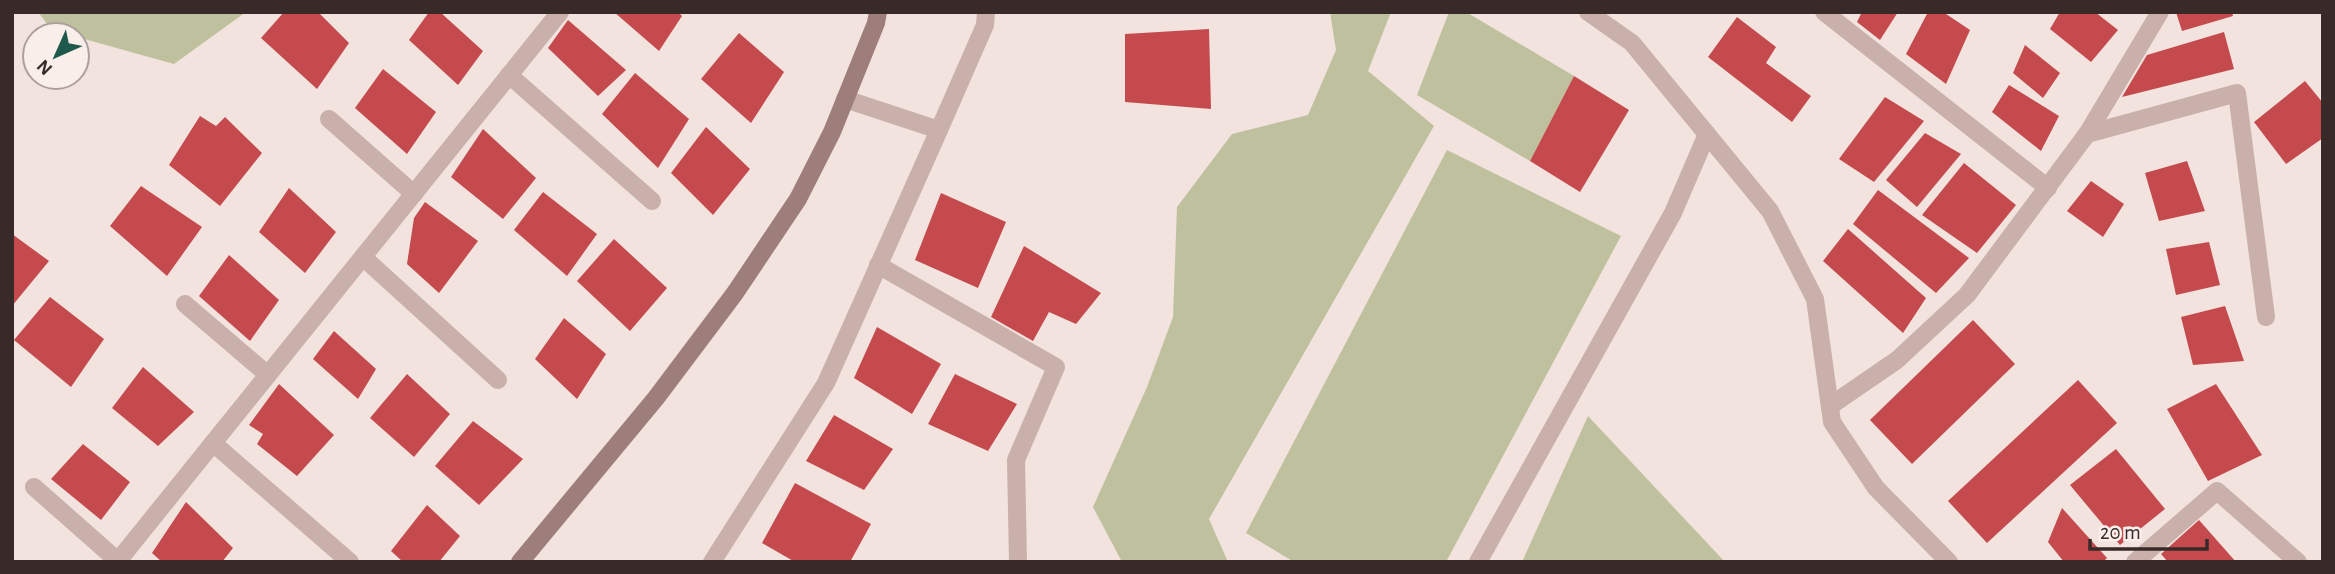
<svg xmlns="http://www.w3.org/2000/svg" width="2335" height="574" viewBox="0 0 2335 574" font-family="'Alegreya Sans',sans-serif">
	<style>
		.green { fill: #bfc19e }
		.building { fill: #c44a4e }
		.lines { fill: none; stroke-linecap: round; stroke-linejoin: round }
		.street { stroke: #cab0aa; stroke-width: 18 }
		.secondary { stroke: #9e7e7b; stroke-width: 18 }
	</style>
	<rect width="100%" height="100%" fill="#f2e3de"/>
	<g class="green">
		<path d="M 38,12 L 246,12 L 174,64 L 77,37 L 77,35 L 51,29 Z"/>
		<path d="M 1330,12 L 1391,12 L 1368,71 L 1434,126 L 1209,519 L 1228,562 L 1122,562 L 1093,507 L 1147,387 L 1173,317 L 1177,207 L 1232,134 L 1308,115 L 1336,50 Z"/>
		<path d="M 1449,12 L 1466,12 L 1574,76 L 1530,161 L 1417,95 Z"/>
		<path d="M 1447,150 L 1621,236 L 1446,562 L 1294,562 L 1246,533 Z"/>
		<path d="M 1588,416 L 1725,562 L 1522,562 Z"/>
	</g>
	<g class="building">
		<path d="M 284,12 L 318,12 L 349,43 L 317,89 L 261,38 Z"/>
		<path d="M 429,12 L 440,12 L 483,51 L 458,85 L 409,40 Z"/>
		<path d="M 614,12 L 678,12 L 682,16 L 659,51 Z"/>
		<path d="M 1862,12 L 1898,12 L 1880,40 L 1857,22 Z"/>
		<path d="M 1928,12 L 1943,12 L 1970,30 L 1946,84 L 1906,54 Z"/>
		<path d="M 2060,12 L 2095,12 L 2118,30 L 2091,62 L 2050,29 Z"/>
		<path d="M 2176,12 L 2232,12 L 2233,16 L 2182,31 Z"/>
		<path d="M 1737,17 L 1776,47 L 1766,63 L 1811,96 L 1792,122 L 1708,57 Z"/>
		<path d="M 568,20 L 626,70 L 598,96 L 548,48 Z"/>
		<path d="M 1209,29 L 1211,109 L 1125,102 L 1125,34 Z"/>
		<path d="M 2224,32 L 2234,69 L 2122,97 L 2147,55 Z"/>
		<path d="M 739,33 L 784,72 L 751,123 L 701,79 Z"/>
		<path d="M 2025,45 L 2060,73 L 2043,98 L 2013,73 Z"/>
		<path d="M 383,69 L 436,112 L 407,154 L 355,108 Z"/>
		<path d="M 635,73 L 689,119 L 658,168 L 602,114 Z"/>
		<path d="M 1574,76 L 1629,110 L 1580,192 L 1530,161 Z"/>
		<path d="M 2305,81 L 2323,103 L 2323,138 L 2286,164 L 2254,122 Z"/>
		<path d="M 2009,85 L 2059,116 L 2041,151 L 1992,112 Z"/>
		<path d="M 1885,97 L 1924,121 L 1874,182 L 1839,159 Z"/>
		<path d="M 200,116 L 216,126 L 225,117 L 262,153 L 220,206 L 169,165 Z"/>
		<path d="M 706,127 L 750,169 L 713,215 L 671,173 Z"/>
		<path d="M 483,129 L 536,178 L 503,219 L 451,177 Z"/>
		<path d="M 1925,133 L 1961,154 L 1917,207 L 1886,180 Z"/>
		<path d="M 2187,161 L 2205,211 L 2159,221 L 2145,173 Z"/>
		<path d="M 1964,163 L 2016,205 L 1977,253 L 1922,215 Z"/>
		<path d="M 2091,181 L 2124,204 L 2103,237 L 2067,211 Z"/>
		<path d="M 141,186 L 202,227 L 167,276 L 110,226 Z"/>
		<path d="M 289,188 L 336,232 L 305,273 L 259,232 Z"/>
		<path d="M 1878,190 L 1969,258 L 1936,293 L 1853,224 Z"/>
		<path d="M 543,192 L 597,234 L 567,276 L 514,230 Z"/>
		<path d="M 941,193 L 1006,222 L 978,288 L 915,260 Z"/>
		<path d="M 425,202 L 478,241 L 439,293 L 407,264 L 414,218 Z"/>
		<path d="M 1848,229 L 1926,298 L 1903,333 L 1823,261 Z"/>
		<path d="M 12,234 L 49,261 L 12,306 Z"/>
		<path d="M 614,239 L 667,288 L 630,331 L 577,281 Z"/>
		<path d="M 2209,242 L 2220,285 L 2176,295 L 2166,249 Z"/>
		<path d="M 1024,246 L 1101,293 L 1076,324 L 1049,312 L 1033,341 L 991,317 Z"/>
		<path d="M 229,255 L 279,300 L 250,341 L 199,296 Z"/>
		<path d="M 50,297 L 104,339 L 71,387 L 14,340 Z"/>
		<path d="M 2225,306 L 2244,361 L 2193,365 L 2181,317 Z"/>
		<path d="M 564,318 L 606,354 L 577,399 L 535,359 Z"/>
		<path d="M 1973,320 L 2015,364 L 1912,464 L 1870,420 Z"/>
		<path d="M 877,327 L 941,364 L 912,414 L 854,378 Z"/>
		<path d="M 334,331 L 376,369 L 358,399 L 313,359 Z"/>
		<path d="M 143,367 L 194,412 L 158,446 L 112,408 Z"/>
		<path d="M 407,374 L 450,414 L 414,457 L 370,418 Z"/>
		<path d="M 955,374 L 1017,404 L 988,451 L 928,424 Z"/>
		<path d="M 2078,380 L 2117,423 L 1987,543 L 1948,501 Z"/>
		<path d="M 279,384 L 334,435 L 297,476 L 257,444 L 263,434 L 249,425 Z"/>
		<path d="M 2216,384 L 2262,455 L 2208,481 L 2167,409 Z"/>
		<path d="M 834,415 L 893,449 L 864,490 L 806,461 Z"/>
		<path d="M 473,421 L 523,459 L 479,505 L 435,466 Z"/>
		<path d="M 83,444 L 130,482 L 101,520 L 51,479 Z"/>
		<path d="M 2116,449 L 2165,509 L 2120,545 L 2070,485 Z"/>
		<path d="M 795,483 L 871,524 L 850,562 L 795,562 L 762,543 Z"/>
		<path d="M 186,502 L 233,548 L 222,562 L 162,562 L 152,553 Z"/>
		<path d="M 427,505 L 460,536 L 439,562 L 403,562 L 391,551 Z"/>
		<path d="M 2062,508 L 2107,558 L 2103,562 L 2064,562 L 2048,542 Z"/>
		<path d="M 2199,520 L 2236,562 L 2168,562 L 2161,554 Z"/>
	</g>
	<g class="lines">
		<g class="street">
			<path d="M 1588,12 L 1632,43 L 1770,211 L 1815,299 L 1832,422 L 1876,488 L 1949,562"/>
			<path d="M 1824,12 L 2048,188"/>
			<path d="M 509,75 L 652,201"/>
			<path d="M 329,119 L 414,194"/>
			<path d="M 939,130 L 985,25 L 986,12"/>
			<path d="M 2087,134 L 2237,93 L 2266,317"/>
			<path d="M 363,257 L 498,380"/>
			<path d="M 878,265 L 1056,367 L 1016,460 L 1018,562"/>
			<path d="M 185,304 L 268,375"/>
			<path d="M 1830,406 L 1897,360 L 1967,295 L 2087,134 L 2160,12"/>
			<path d="M 213,443 L 350,562"/>
			<path d="M 34,487 L 119,562"/>
			<path d="M 118,561 L 560,12"/>
			<path d="M 712,562 L 826,383 L 939,130 L 845,99"/>
			<path d="M 1478,562 L 1673,213 L 1707,134"/>
			<path d="M 2135,562 L 2217,491 L 2298,562"/>
		</g>
		<path class="secondary" d="M 520,562 L 656,398 L 735,293 L 798,199 L 832,132 L 876,23 L 878,12"/>
	</g>
	<rect width="2335" height="574" fill="none" stroke="#382a29" stroke-width="28"/>
	<g transform="translate(56 56) rotate(225)"><circle r="33" fill="#faeeea" stroke="#aca09d" stroke-width="2"/>
	<path d="M0-5L12 26L0 18L-12 26Z" fill="#1f594d"/>
	<text y="-10" font-size="19" font-weight="bold" text-anchor="middle" fill="#382a29">N</text>
	</g>
	<path d="M2090 539v10h117v-10" fill="none" stroke="#382a29" stroke-width="3.5"/>
	<text x="2100" y="539" font-size="21" fill="#382a29" stroke="#faeeea" stroke-width="5" paint-order="stroke">20 m</text>
</svg>
